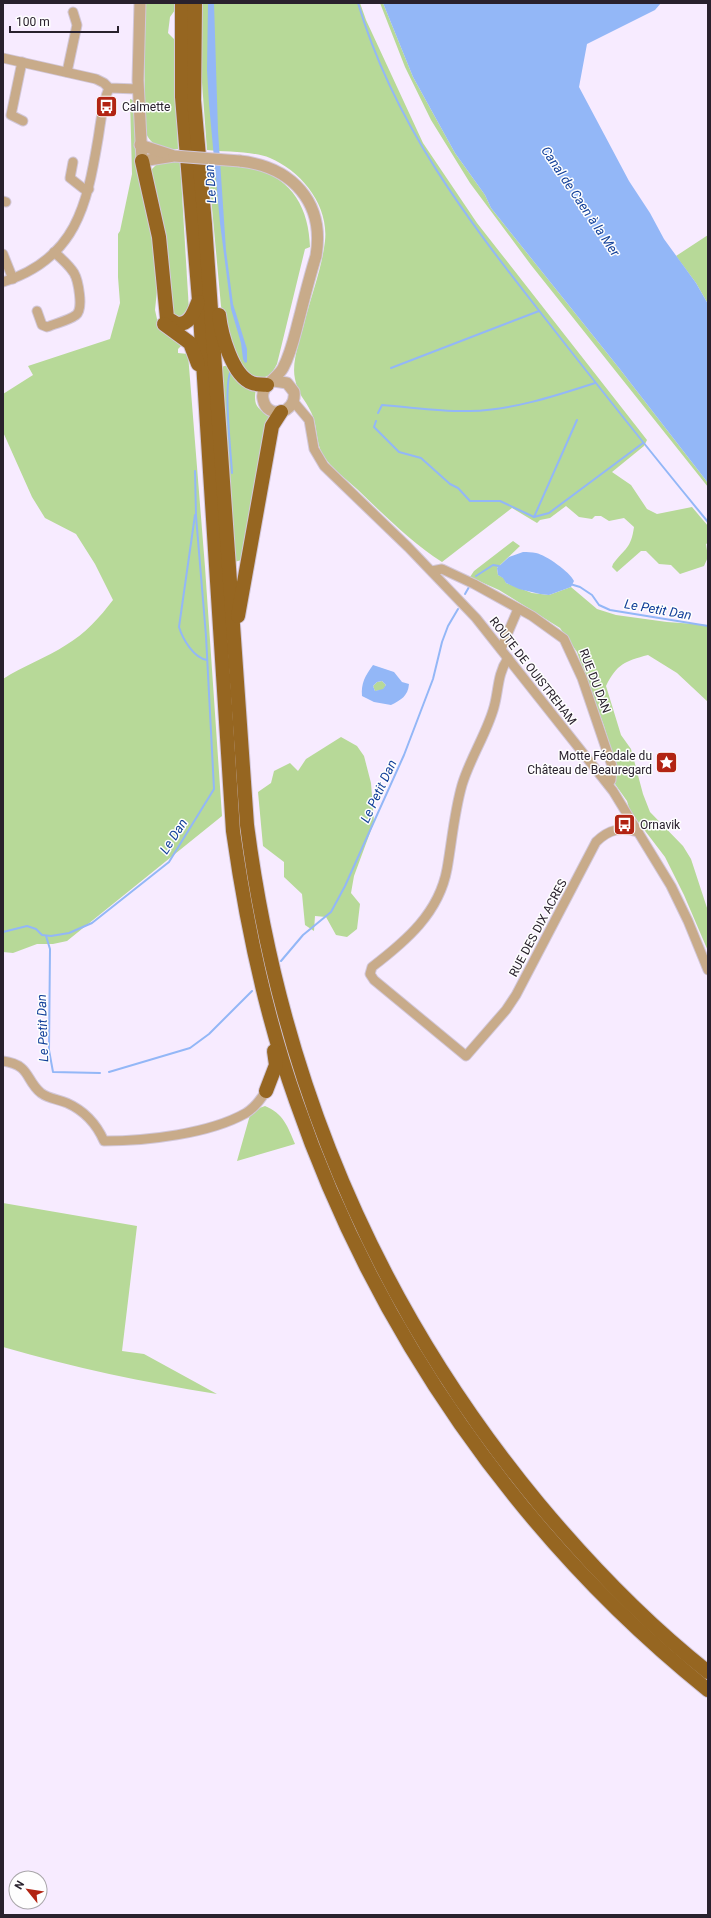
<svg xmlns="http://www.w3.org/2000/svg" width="711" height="1918" viewBox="0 0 711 1918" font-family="Roboto,sans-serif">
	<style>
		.green { fill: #b7d998 }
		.water { fill: #93b7f7; fill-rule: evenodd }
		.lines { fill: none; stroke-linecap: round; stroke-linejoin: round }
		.stream { stroke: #93b7f7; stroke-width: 2 }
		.minor-casing { stroke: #d2c7d9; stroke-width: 11 }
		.tertiary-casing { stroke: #d2c7d9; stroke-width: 13 }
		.trunk-casing { stroke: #d2c7d9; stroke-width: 16 }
		.minor { stroke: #c8ab8a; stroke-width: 9 }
		.tertiary { stroke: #c8ab8a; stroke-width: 11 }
		.trunk { stroke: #966621; stroke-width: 14 }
		.tertiary-bridge-casing { stroke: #d2c7d9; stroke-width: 13; stroke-linecap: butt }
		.tertiary-bridge { stroke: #c8ab8a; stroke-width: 11 }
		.labels { text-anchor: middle; stroke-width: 3; stroke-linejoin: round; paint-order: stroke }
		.poi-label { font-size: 12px; fill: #29212d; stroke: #fefefe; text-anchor: start }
		.street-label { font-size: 12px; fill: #29212d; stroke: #fefefe }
		.water-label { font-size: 13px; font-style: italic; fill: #124099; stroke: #fefefe }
	</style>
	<rect width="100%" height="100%" fill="#f7ebff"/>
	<g class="green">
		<path d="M 144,3 L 175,3 L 175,10 L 170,17 L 168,33 L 174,39 L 178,149 C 163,149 151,147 145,131 Z"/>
		<path d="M 200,3 L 360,3 L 366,20 L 423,143 L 477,223 L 647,440 L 644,446 L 612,472 L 631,485 L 647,509 L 657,514 L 692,507 L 708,526 L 708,543 L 706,544 L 708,557 L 704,566 L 680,574 L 671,565 L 659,564 L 646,551 L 641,551 L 617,572 L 612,567 L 613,564 C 625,548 631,549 634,527 L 624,518 L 609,521 L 601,516 L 595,516 L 592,519 L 579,517 L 566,506 L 550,518 L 540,520 L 537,523 L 512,508 L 442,562 C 411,542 384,515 357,489 C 346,479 331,468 323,455 C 315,442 318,425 311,412 C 305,399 298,395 295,379 C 291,361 301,338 305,320 C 312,294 322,267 325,241 C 329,205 301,171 270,158 C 253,151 225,152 207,150 L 201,69 Z"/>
		<path d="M 380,3 L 383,3 L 413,77 L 455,153 L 485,195 L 491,208 L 619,368 L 708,483 L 708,487 L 531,265 L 470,183 L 431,120 L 405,67 Z"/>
		<path d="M 130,99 L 133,100 L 137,167 L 154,242 L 159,271 L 155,310 L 157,319 L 161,326 L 185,342 L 178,349 L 178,353 L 188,354 L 205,567 L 222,816 L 67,941 L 53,944 L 37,944 L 13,953 L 3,952 L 3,679 C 23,666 46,658 66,645 C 85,634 100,617 113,600 L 95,564 L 76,534 L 45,518 L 32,497 L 3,432 L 3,394 L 33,375 L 28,366 L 110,339 L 120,303 L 118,277 L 118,234 L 120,231 L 132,174 Z"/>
		<path d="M 162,161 L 180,161 L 189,311 L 187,316 L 173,318 L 150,171 L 157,164 Z"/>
		<path d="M 208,164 C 223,165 239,165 254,169 C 293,178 309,210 310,247 L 305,249 L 277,364 C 269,380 262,380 246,373 L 226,330 L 221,306 Z"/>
		<path d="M 708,235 L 708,304 L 696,283 L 676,256 Z"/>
		<path d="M 224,366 L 227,366 L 256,389 C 253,406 257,408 270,417 L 242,560 L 234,562 L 221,368 Z"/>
		<path d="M 513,541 L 520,546 L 497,568 L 498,575 L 504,578 L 506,583 L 532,593 L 549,595 L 571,587 L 597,609 L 616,615 L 667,622 L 708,625 L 708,702 L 677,673 L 648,655 C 625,661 617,664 606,686 L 621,735 L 631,749 L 643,794 L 650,812 L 683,846 L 691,859 L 708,911 L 708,951 L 684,895 L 665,857 L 636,819 L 630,811 L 627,801 L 615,784 L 616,767 L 604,726 L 577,652 L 560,628 L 499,590 L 470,577 L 474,571 Z"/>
		<path d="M 382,681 L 386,685 L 383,690 L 375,691 L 373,686 L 377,682 Z"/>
		<path d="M 341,737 L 357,746 L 364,756 L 371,783 L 374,822 L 354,876 L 351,893 L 360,904 L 357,929 L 347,937 L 336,935 L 326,917 L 315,916 L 314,931 L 305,925 L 302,894 L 284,877 L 284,862 L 263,846 L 258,792 L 271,783 L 274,771 L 290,763 L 298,771 L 306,759 Z"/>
		<path d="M 265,1106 C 283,1113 288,1127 295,1144 L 237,1161 L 250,1115 L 254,1110 Z"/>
		<path d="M 3,1203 L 137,1226 L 122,1351 L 144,1354 L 217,1394 C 143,1382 75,1368 3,1347 Z"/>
	</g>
	<g class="water">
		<path d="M 208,3 L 214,3 L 218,131 L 226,250 L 233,304 L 247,349 L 247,362 L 245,363 L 243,359 L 241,343 L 231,309 L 220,223 L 209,104 L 207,70 Z"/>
		<path d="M 383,3 L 661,3 L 655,10 L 587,44 L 579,87 L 629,181 L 650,213 L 664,239 L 696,283 L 708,304 L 708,483 L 619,368 L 491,208 L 485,195 L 455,153 L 413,77 Z"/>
		<path d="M 523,552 C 527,552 532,552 536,553 C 546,555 570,572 574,581 L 571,587 L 549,595 L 540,594 L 519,589 L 506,583 L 503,578 L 498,575 L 497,568 L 509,557 Z"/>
		<path d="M 373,665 L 394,672 L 402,682 L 409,684 C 408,696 401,700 391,705 L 374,702 L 362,696 C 361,683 365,676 373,665 ZM 382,681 L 386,685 L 383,689 L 375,691 L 373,686 L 377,682 Z"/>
	</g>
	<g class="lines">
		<g class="stream">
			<path d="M 358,3 C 394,124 467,219 544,317 C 598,386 652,454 708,522"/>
			<path d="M 391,368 L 539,311"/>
			<path d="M 231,371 C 223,384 231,454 232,473"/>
			<path d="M 378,413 L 382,405 C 411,407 441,412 470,411 C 513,410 555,396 595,383"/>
			<path d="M 376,421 L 374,427 L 399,452 L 421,458 L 450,484 L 458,488 L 470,501 L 500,501 L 534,517 L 549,513 L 643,443"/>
			<path d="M 195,515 L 179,627 C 183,640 194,658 207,660"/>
			<path d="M 534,517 L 577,420"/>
			<path d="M 476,576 L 493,565 L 499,566"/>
			<path d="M 570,584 L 580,587 L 592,595 L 599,605 L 610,610 L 708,626"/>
			<path d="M 465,594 L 469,587"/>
			<path d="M 3,932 L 27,926 L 36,929 L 42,935 L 51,936 L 69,933 L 92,923 L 169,862 L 214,789 L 206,636 L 196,516 L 195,471"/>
			<path d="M 46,936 L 50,949 L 49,1050 L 53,1072 L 100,1073"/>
			<path d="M 281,961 L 303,935 L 331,912 L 345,886 L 404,755 L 433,679 L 442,642 L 448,626 L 458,609"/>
			<path d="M 109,1072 L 190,1048 L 209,1034 L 252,991"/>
		</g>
		<defs>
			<g id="minor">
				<path d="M 3,58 L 96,79 L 104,83 L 109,88 L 138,89"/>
				<path d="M 22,62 L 11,115 L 23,121"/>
				<path d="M 67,72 L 77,25 L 73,12"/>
				<path d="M 73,162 L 70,178 L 84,189 L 89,189"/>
				<path d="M 3,201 L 6,202"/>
				<path d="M 3,254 L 13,279"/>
				<path d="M 3,282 C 76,259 87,205 98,139 C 101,121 102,104 109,88"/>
				<path d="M 37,311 L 42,325 L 47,327 C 56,323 68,321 76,315 C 84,309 78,280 74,273 C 69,265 61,258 54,252"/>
				<path d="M 293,401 L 309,420 L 314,449 L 324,466 L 408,547 L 476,618 L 613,791 L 671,886 L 688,921 L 708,970"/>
				<path d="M 432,571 L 442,569 L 474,584 L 532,616 L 564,639 L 582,678 L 612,766 L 611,780 L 608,784"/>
				<path d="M 501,649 L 518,609"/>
				<path d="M 508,658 C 497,675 499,689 494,707 C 487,733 470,758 462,785 C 454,813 452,841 447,869 C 439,913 406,941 372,967 L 370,974 L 374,980 L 466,1056 L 506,1010 L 516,995 L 596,842 C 609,829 621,827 638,832"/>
				<path d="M 3,1061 C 31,1065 25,1080 41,1093 C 49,1099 58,1099 67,1103 C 85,1111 96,1123 104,1141 C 146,1141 209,1134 246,1113 C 254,1108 261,1099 266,1091"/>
			</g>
			<g id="tertiary">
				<path d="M 140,3 L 138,80 L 142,161 L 174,156"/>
				<path d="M 140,145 L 171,155"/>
				<path d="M 240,161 C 292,167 325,202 316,256 C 310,275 305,295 300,315 C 295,333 292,351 283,368 C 277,379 260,386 263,399 C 267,421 297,413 294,392 L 287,383 L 274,381"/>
			</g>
			<g id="trunk">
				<path d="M 182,3 L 182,97 L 199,300 L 233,831 C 246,923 265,1014 296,1101 C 375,1330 519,1538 708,1690"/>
				<path d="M 195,3 L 194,100 L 205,224 L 247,825 C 280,1079 376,1307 539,1504 C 590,1565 646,1623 708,1672"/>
				<path d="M 142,161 L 159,237 L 167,318 L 177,324 C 190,325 194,312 198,302"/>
				<path d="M 219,315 C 221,333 232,376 252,383 C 256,385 262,384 267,385"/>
				<path d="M 164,324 L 190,343 L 198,364"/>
				<path d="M 238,616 L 272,426 L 281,412"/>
				<path d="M 266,1091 L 276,1065 L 274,1051"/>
			</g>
		</defs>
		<use href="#minor" class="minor-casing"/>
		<use href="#tertiary" class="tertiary-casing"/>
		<use href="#trunk" class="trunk-casing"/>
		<use href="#minor" class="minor"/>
		<use href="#tertiary" class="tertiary"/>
		<use href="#trunk" class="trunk"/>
		<defs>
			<path id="tertiary-bridge" d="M 174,156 L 240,161"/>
		</defs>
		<use href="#tertiary-bridge" class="tertiary-bridge-casing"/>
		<use href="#tertiary-bridge" class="tertiary-bridge"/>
	</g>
	<defs>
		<symbol id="bus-square" viewBox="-11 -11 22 22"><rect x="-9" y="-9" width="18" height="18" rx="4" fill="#b22413" stroke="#fefefe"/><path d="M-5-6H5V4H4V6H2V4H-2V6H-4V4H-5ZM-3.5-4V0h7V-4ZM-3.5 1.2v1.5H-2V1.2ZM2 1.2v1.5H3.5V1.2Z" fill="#fff"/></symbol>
		<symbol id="sight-square" viewBox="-11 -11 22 22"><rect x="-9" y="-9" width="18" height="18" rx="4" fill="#b22413" stroke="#fefefe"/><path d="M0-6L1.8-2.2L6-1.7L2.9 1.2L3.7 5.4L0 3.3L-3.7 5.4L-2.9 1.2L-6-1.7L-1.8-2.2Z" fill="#fff"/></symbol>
	</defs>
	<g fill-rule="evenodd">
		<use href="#bus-square" x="94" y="94" width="25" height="25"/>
		<use href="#sight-square" x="654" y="750" width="25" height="25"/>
		<use href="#bus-square" x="612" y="812" width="25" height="25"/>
	</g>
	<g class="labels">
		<g class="poi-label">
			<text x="122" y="111">Calmette</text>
			<text x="652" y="760" text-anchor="end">Motte Féodale du<tspan x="652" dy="14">Château de Beauregard</tspan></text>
			<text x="640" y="829">Ornavik</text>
		</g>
		<g class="street-label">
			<text transform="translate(533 671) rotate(52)" y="4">ROUTE DE OUISTREHAM</text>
			<text transform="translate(595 681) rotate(69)" y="4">RUE DU DAN</text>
			<text transform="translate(538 928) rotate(-62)" y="4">RUE DES DIX ACRES</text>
		</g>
		<g class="water-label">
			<text transform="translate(210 184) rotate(-94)" y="5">Le Dan</text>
			<text transform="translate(581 201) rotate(56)" y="5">Canal de Caen à la Mer</text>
			<text transform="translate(658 609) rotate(10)" y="5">Le Petit Dan</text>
			<text transform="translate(378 791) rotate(-65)" y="5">Le Petit Dan</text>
			<text transform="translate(173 836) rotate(-57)" y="5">Le Dan</text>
			<text transform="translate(42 1028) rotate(-92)" y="5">Le Petit Dan</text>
		</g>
	</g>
	<rect width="711" height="1918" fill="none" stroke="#29212d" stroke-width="8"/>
	<g transform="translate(28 1890) rotate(300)"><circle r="19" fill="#fefefe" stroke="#a9a6aa"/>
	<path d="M0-3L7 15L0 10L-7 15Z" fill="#b22413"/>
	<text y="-6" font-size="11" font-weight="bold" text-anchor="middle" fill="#29212d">N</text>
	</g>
	<path d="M10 26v6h108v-6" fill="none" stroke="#29212d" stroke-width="2"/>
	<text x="16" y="26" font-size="12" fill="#29212d" stroke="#fefefe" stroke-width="3" paint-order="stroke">100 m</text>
</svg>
